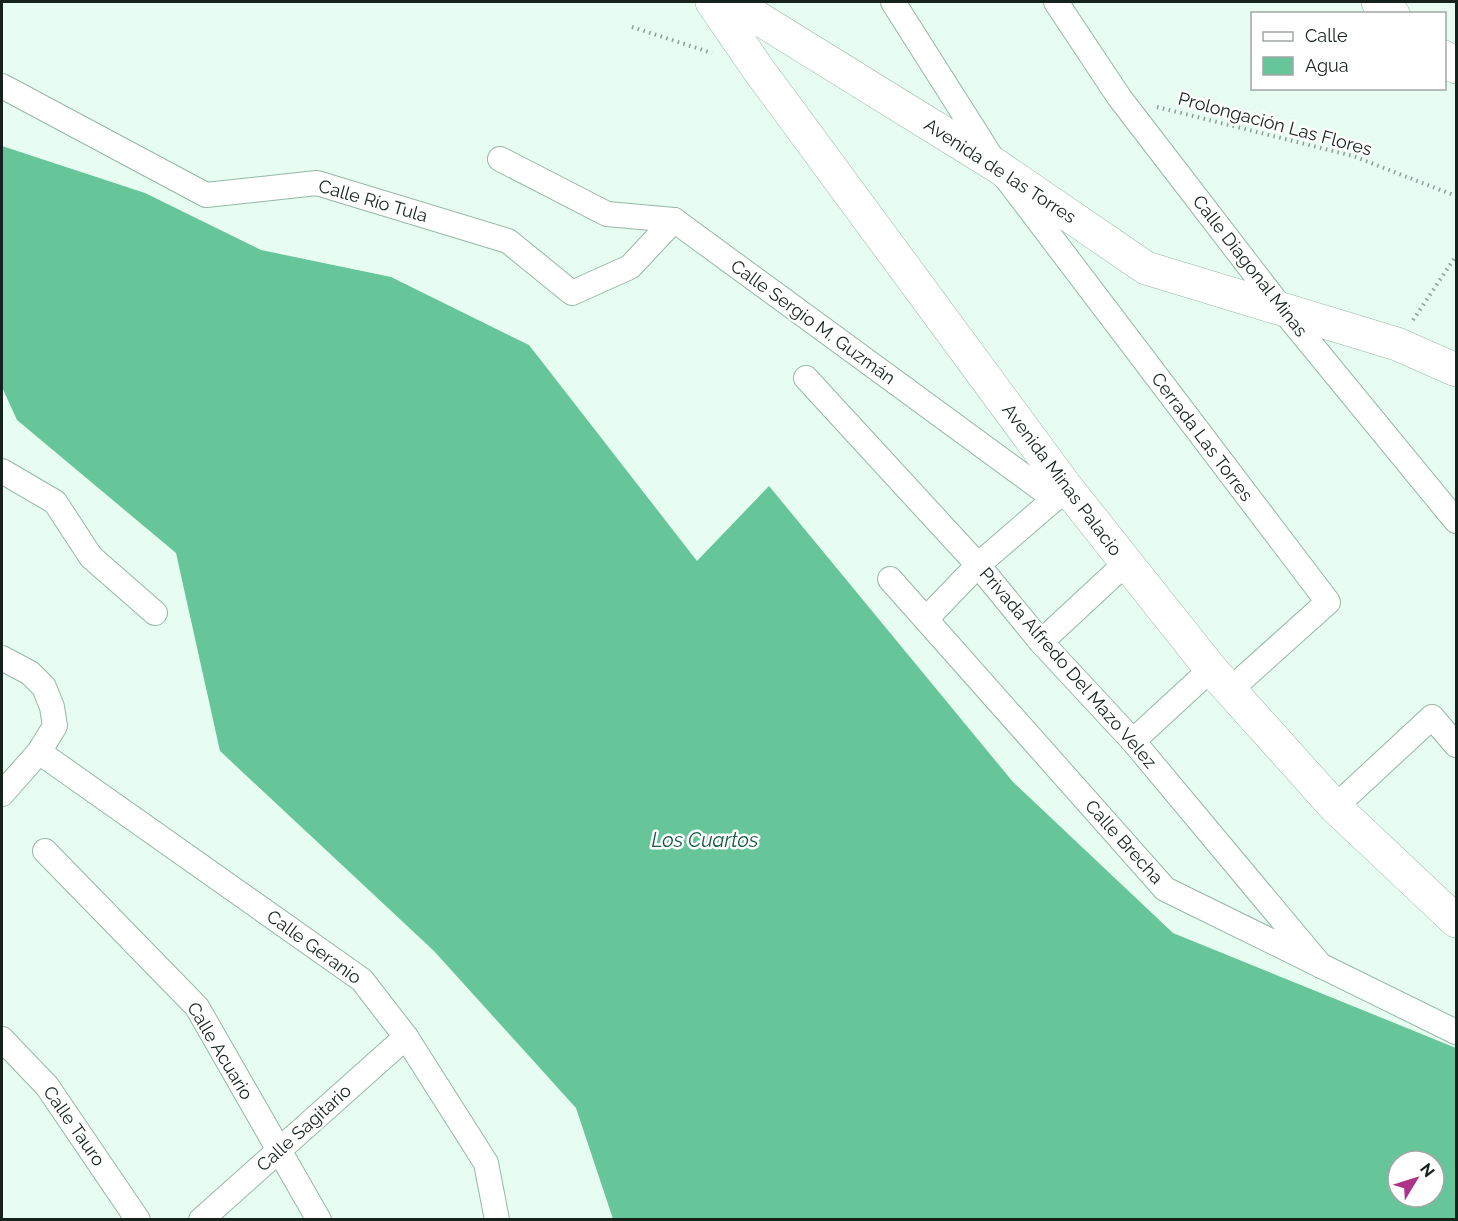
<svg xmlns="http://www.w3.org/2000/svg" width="1458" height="1221" viewBox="0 0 1458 1221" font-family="Raleway,sans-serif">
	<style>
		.water { fill: #67c59a; fill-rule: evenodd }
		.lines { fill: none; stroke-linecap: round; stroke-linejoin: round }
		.street-casing { stroke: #94b8a5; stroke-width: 26 }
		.secondary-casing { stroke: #94b8a5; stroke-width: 34 }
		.highway-casing { stroke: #94b8a5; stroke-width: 34 }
		.path { stroke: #8d9f95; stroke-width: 4; stroke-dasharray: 1.5 4.5; stroke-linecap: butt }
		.street { stroke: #fff; stroke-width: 24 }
		.secondary { stroke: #fff; stroke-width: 33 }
		.highway { stroke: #fff; stroke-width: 33 }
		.labels { text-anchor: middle; stroke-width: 5; stroke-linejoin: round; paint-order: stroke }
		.street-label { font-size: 18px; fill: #15231c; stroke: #fff }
		.water-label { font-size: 20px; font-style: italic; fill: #115b3e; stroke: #fff }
	</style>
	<rect width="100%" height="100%" fill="#e7fdf1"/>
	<path class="water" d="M 2,146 L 145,193 L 261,250 L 391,277 L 529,345 L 697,561 L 769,486 L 1013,782 L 1173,933 L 1456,1048 L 1456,1219 L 613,1219 L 576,1108 L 434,951 L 220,751 L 176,553 L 17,420 L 2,387 ZM 1398,1161 L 1434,1161 L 1434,1197 L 1398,1197 Z"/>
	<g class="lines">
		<defs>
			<g id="street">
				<path d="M 893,2 L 997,166 L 1328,602 L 1230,690"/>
				<path d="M 1056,2 L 1119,97 L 1282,309 L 1456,521"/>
				<path d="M 2,86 L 206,195 L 317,183 L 508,241 L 572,293 L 630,267 L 674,220"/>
				<path d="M 500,159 L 607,214 L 674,220"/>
				<path d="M 674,220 L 1055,499"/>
				<path d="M 806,378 L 978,565 L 1041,642 L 1133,741 L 1321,966"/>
				<path d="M 2,471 L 55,502 L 91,557 L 155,613"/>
				<path d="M 890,579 L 1165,889 L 1456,1032"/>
				<path d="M 926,619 L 978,565 L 1067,488"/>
				<path d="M 1041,642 L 1126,563"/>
				<path d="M 2,658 L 30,673 L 44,687 L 52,707 L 55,726 L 39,752 L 2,794"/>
				<path d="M 1133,741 L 1211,669"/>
				<path d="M 39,752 L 362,980 L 406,1037 L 486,1163 L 497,1220"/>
				<path d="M 1335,807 L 1432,717 L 1456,745"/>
				<path d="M 45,851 L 197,1007 L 319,1220"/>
				<path d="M 2,1039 L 47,1086 L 138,1220"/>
				<path d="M 201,1220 L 406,1037"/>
			</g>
			<g id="secondary">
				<path d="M 712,2 L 758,69 L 1067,488 L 1211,669 L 1335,807 L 1456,921"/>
				<path d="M 732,2 L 997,166 L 1146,268 L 1397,344 L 1456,370"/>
			</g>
			<g id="highway">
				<path d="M 1378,2 L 1393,14"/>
				<path d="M 1444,57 L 1456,67"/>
			</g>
		</defs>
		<use href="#street" class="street-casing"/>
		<use href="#secondary" class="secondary-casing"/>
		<use href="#highway" class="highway-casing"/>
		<g class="path">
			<path d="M 632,27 L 712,53"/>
			<path d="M 1157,107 L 1353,156 L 1456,196"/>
			<path d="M 1413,320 L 1456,256"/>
		</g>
		<use href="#street" class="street"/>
		<use href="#secondary" class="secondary"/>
		<use href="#highway" class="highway"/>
	</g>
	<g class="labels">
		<g class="street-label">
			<text transform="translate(1275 124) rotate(15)" y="6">Prolongación Las Flores</text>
			<text transform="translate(1000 171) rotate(33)" y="6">Avenida de las Torres</text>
			<text transform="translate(373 201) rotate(16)" y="6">Calle Río Tula</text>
			<text transform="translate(1250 266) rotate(52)" y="6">Calle Diagonal Minas</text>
			<text transform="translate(813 322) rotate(36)" y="6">Calle Sergio M. Guzmán</text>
			<text transform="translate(1202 437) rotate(53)" y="6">Cerrada Las Torres</text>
			<text transform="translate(1062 480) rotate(53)" y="6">Avenida Minas Palacio</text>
			<text transform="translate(1068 668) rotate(49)" y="6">Privada Alfredo Del Mazo Velez</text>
			<text transform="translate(1124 842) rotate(48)" y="6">Calle Brecha</text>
			<text transform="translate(314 947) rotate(36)" y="6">Calle Geranio</text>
			<text transform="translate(220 1051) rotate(59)" y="6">Calle Acuario</text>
			<text transform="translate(74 1126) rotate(55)" y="6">Calle Tauro</text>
			<text transform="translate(304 1128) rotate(-42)" y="6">Calle Sagitario</text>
		</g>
		<g class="water-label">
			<text x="705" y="847">Los Cuartos</text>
		</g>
	</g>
	<rect width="1458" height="1221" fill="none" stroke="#15231c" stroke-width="6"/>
	<rect x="1251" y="12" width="195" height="78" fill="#ffffff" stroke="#a1a7a4" stroke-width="1.5"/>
	<rect x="1263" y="32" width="30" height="9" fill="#ffffff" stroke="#a1a7a4" stroke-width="1.5"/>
	<text x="1305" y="42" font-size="18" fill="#15231c">Calle</text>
	<rect x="1263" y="57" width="30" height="18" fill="#67c59a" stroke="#a1a7a4" stroke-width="1.5"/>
	<text x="1305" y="72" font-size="18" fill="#15231c">Agua</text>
	<g transform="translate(1416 1179) rotate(52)"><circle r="28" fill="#ffffff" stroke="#a1a7a4" stroke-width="1.5"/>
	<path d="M0-4.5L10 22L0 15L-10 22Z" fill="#ac3387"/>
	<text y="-9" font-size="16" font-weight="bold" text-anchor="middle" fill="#15231c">N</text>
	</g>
</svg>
